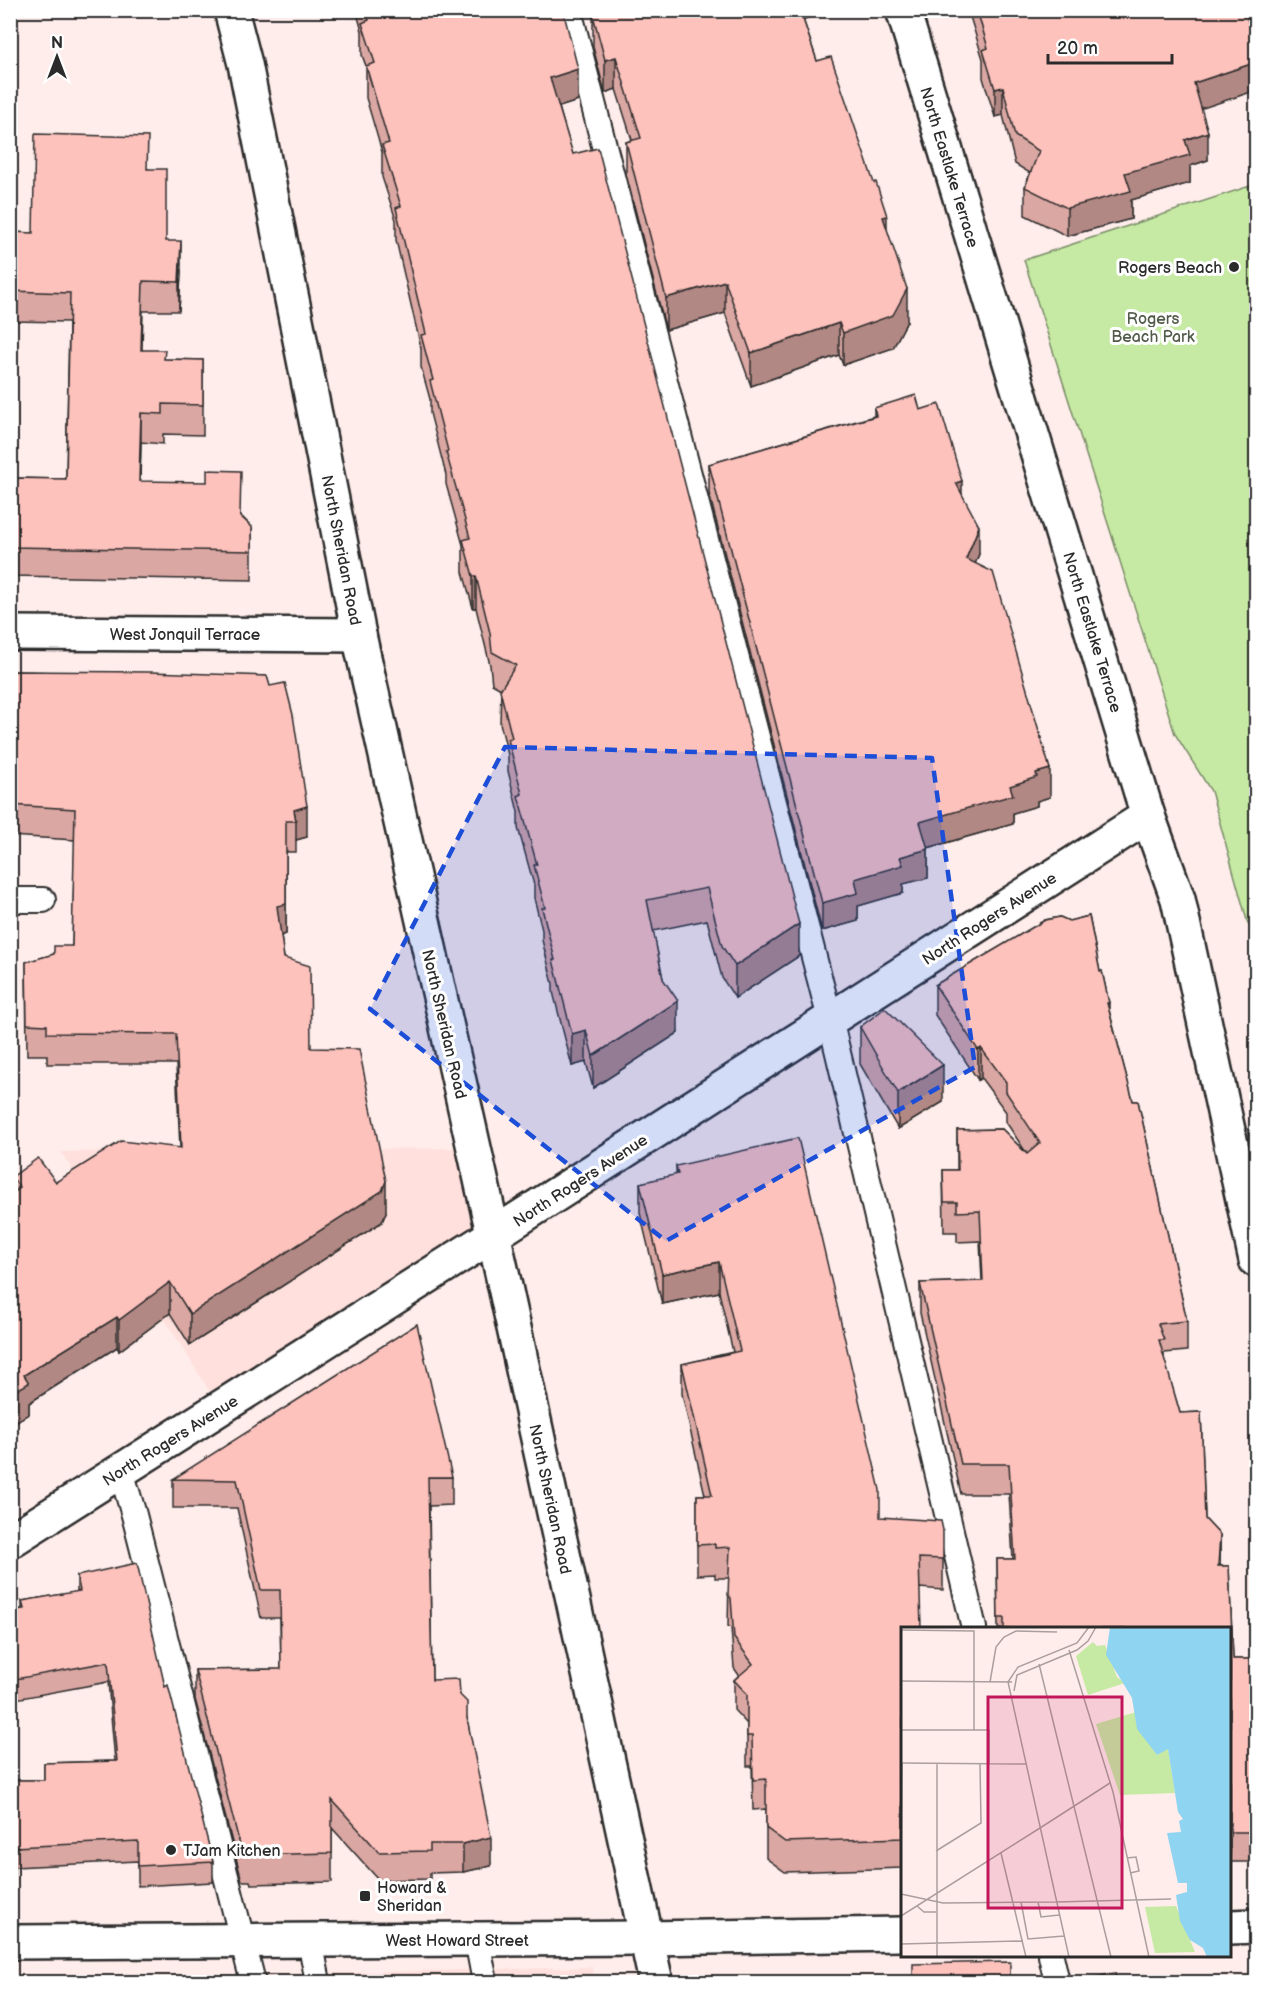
<svg xmlns="http://www.w3.org/2000/svg" width="1267" height="1993" viewBox="0 0 1267 1993" font-family="'Balsamiq Sans',sans-serif">
	<style>
		.built { fill: #ffe0dd }
		.green { fill: #c6eaa3; stroke: #788a67; stroke-width: 1.5 }
		.lines { fill: none; stroke-linecap: round; stroke-linejoin: round }
		.lane-casing { stroke: #2b2b2b; stroke-width: 28 }
		.street-casing { stroke: #2b2b2b; stroke-width: 38 }
		.secondary-casing { stroke: #2b2b2b; stroke-width: 38 }
		.lane { stroke: #fff; stroke-width: 24 }
		.street { stroke: #fff; stroke-width: 33 }
		.secondary { stroke: #fff; stroke-width: 33 }
		.wall { fill: #daa7a3; stroke: #2b2b2b; stroke-width: 1.5 }
		.shaded-wall { fill: #b28884; stroke: #2b2b2b; stroke-width: 1.5 }
		.building { fill: #fec2bd; stroke: #2b2b2b; stroke-width: 1.5 }
		.marked { fill: #1d4ed8; fill-opacity: 0.2; stroke: #1d4ed8; stroke-width: 4.5; stroke-dasharray: 12 8; stroke-linejoin: round }
		.poi-dot { fill: #2b2b2b; stroke: #fff; stroke-width: 2 }
		.labels { text-anchor: middle; stroke-width: 6; stroke-linejoin: round; paint-order: stroke }
		.street-label { font-size: 16px; fill: #2b2b2b; stroke: #fff }
		.poi-label { font-size: 16px; fill: #2b2b2b; stroke: #fff; text-anchor: start }
		.park-label { font-size: 16px; fill: #525b49; stroke: #fff }
		.inset-road { fill: none; stroke: #aa9f9e; stroke-width: 1.5 }
		.view { fill: #c2185b; fill-opacity: 0.15; stroke: #c2185b; stroke-width: 3 }
		.inset-edge { fill: none; stroke: #2b2b2b; stroke-width: 3 }
	</style>
	<rect width="100%" height="100%" fill="#ffedeb"/>
	<filter id="ink" filterUnits="userSpaceOnUse"><feTurbulence type="fractalNoise" baseFrequency=".0167" numOctaves="2"/><feDisplacementMap in="SourceGraphic" scale="12" xChannelSelector="R" yChannelSelector="G"/><feConvolveMatrix kernelMatrix="1 2 1 2 8 2 1 2 1" color-interpolation-filters="sRGB"/></filter>
	<g filter="url(#ink)">
		<g class="built">
			<path d="M 459,1148 L 481,1228 L 213,1397 L 61,1152 Z"/>
			<path d="M 592,1967 L 596,1982 L 72,1982 L 72,1979 Z"/>
		</g>
		<path class="green" d="M 1256,184 L 1256,924 L 1248,924 L 1211,791 L 1175,734 L 1024,260 Z"/>
		<g class="lines">
			<defs>
				<g id="lane">
					<path d="M 569,10 L 830,1019 L 974,1628"/>
					<path d="M 10,900 L 43,900"/>
					<path d="M 121,1471 L 134,1515 L 253,1982"/>
					<path d="M 310,1940 L 318,1982"/>
					<path d="M 477,1940 L 485,1982"/>
					<path d="M 1051,1956 L 1057,1982"/>
				</g>
				<g id="street">
					<path d="M 903,10 L 1148,816 L 1178,899 L 1256,1260"/>
					<path d="M 10,633 L 359,635"/>
					<path d="M 493,1235 L 1148,816"/>
					<path d="M 1230,1927 L 1256,1926"/>
					<path d="M 646,1938 L 902,1934"/>
				</g>
				<g id="secondary">
					<path d="M 231,10 L 245,64 L 359,635 L 504,1282 L 656,1982"/>
					<path d="M 10,1541 L 493,1235"/>
					<path d="M 10,1942 L 646,1938"/>
				</g>
			</defs>
			<use href="#lane" class="lane-casing"/>
			<use href="#street" class="street-casing"/>
			<use href="#secondary" class="secondary-casing"/>
			<use href="#lane" class="lane"/>
			<use href="#street" class="street"/>
			<use href="#secondary" class="secondary"/>
		</g>
		<g class="wall">
			<path d="M 356,10 L 563,10 L 578,101 L 559,107 L 799,956 L 735,998 L 722,978 L 707,920 L 653,931 L 663,979 L 678,1033 L 593,1088 L 586,1062 L 572,1066 L 553,992 L 553,984 L 542,940 L 542,930 L 534,898 L 534,885 L 518,828 L 518,812 L 508,771 L 508,755 L 500,723 L 501,689 L 492,684 L 490,665 L 476,608 L 473,608 L 463,572 L 463,545 L 446,484 L 446,475 L 430,413 L 430,399 L 421,367 L 421,348 L 396,240 L 396,220 L 382,177 L 382,152 L 366,98 L 366,66 L 362,55 L 362,31 Z"/>
			<path d="M 808,10 L 808,18 L 803,19 L 817,61 L 887,230 L 907,321 L 893,348 L 843,365 L 839,355 L 751,386 L 725,313 L 666,330 L 626,174 L 626,142 L 632,140 L 616,89 L 605,93 L 593,47 L 593,15 Z"/>
			<path d="M 968,10 L 1245,10 L 1249,24 L 1257,22 L 1257,90 L 1201,108 L 1208,160 L 1190,166 L 1190,183 L 1131,200 L 1131,219 L 1067,236 L 1025,215 L 1025,187 L 1030,173 L 1015,164 L 1003,115 L 995,117 L 983,78 L 983,59 Z"/>
			<path d="M 148,169 L 166,241 L 181,271 L 179,311 L 143,311 L 142,350 L 165,359 L 203,360 L 203,435 L 163,434 L 163,444 L 141,442 L 140,481 L 241,516 L 252,527 L 252,580 L 10,576 L 10,478 L 66,479 L 69,322 L 10,321 L 10,232 L 33,233 Z"/>
			<path d="M 874,408 L 920,410 L 962,495 L 979,554 L 975,563 L 1050,797 L 1037,801 L 1037,806 L 1013,813 L 1013,824 L 928,848 L 928,878 L 903,884 L 903,893 L 858,906 L 858,921 L 822,931 L 709,493 L 709,464 L 874,416 Z"/>
			<path d="M 10,671 L 267,676 L 307,837 L 296,840 L 296,852 L 286,852 L 286,934 L 281,936 L 284,958 L 311,1048 L 386,1212 L 382,1222 L 190,1345 L 170,1313 L 119,1351 L 117,1347 L 29,1403 L 29,1414 L 12,1194 L 12,1177 L 56,1182 L 180,1148 L 176,1064 L 47,1064 L 47,1055 L 27,1055 L 26,962 L 54,954 L 72,946 L 75,840 L 10,836 Z"/>
			<path d="M 1089,916 L 1100,972 L 1102,971 L 1109,1003 L 1109,1010 L 1133,1101 L 1138,1101 L 1187,1321 L 1187,1351 L 1164,1353 L 1164,1359 L 1180,1413 L 1201,1412 L 1205,1519 L 1220,1535 L 1220,1566 L 1229,1566 L 1233,1659 L 1257,1659 L 1257,1862 L 1230,1862 L 1230,1629 L 998,1629 L 997,1559 L 1013,1559 L 1009,1494 L 961,1494 L 920,1313 L 920,1283 L 982,1281 L 980,1241 L 957,1242 L 957,1232 L 944,1232 L 943,1170 L 957,1170 L 957,1130 L 1002,1129 L 1027,1154 L 1006,1122 L 1006,1112 L 981,1078 L 978,1080 L 935,1015 L 935,985 L 1045,920 L 1060,917 L 1069,921 Z"/>
			<path d="M 860,1027 L 943,1102 L 898,1129 L 860,1064 Z"/>
			<path d="M 676,1166 L 880,1517 L 943,1560 L 943,1590 L 920,1588 L 903,1629 L 903,1868 L 785,1872 L 766,1858 L 766,1809 L 753,1810 L 752,1766 L 747,1766 L 747,1724 L 734,1710 L 734,1680 L 739,1675 L 734,1668 L 731,1628 L 728,1626 L 729,1578 L 715,1578 L 715,1574 L 697,1575 L 697,1495 L 705,1495 L 682,1394 L 682,1364 L 733,1352 L 719,1292 L 662,1304 L 640,1213 L 640,1183 L 676,1175 Z"/>
			<path d="M 452,1477 L 452,1505 L 429,1506 L 432,1680 L 460,1695 L 467,1718 L 491,1866 L 463,1872 L 430,1873 L 430,1879 L 379,1880 L 332,1828 L 332,1882 L 251,1884 L 250,1881 L 242,1881 L 195,1699 L 195,1670 L 281,1669 L 280,1618 L 261,1618 L 237,1508 L 173,1508 L 173,1479 Z"/>
			<path d="M 77,1576 L 165,1687 L 213,1862 L 213,1882 L 138,1886 L 138,1861 L 14,1867 L 14,1876 L 10,1876 L 10,1780 L 44,1780 L 44,1763 L 115,1761 L 108,1682 L 16,1699 L 10,1668 L 10,1611 L 22,1609 L 22,1601 L 77,1592 Z"/>
		</g>
		<g class="shaded-wall">
			<path d="M 794,10 L 808,10 L 808,18 L 794,22 Z"/>
			<path d="M 616,57 L 616,89 L 605,93 L 605,60 Z"/>
			<path d="M 1257,62 L 1257,90 L 1194,111 L 1194,83 Z"/>
			<path d="M 578,69 L 578,101 L 550,110 L 550,78 Z"/>
			<path d="M 1003,87 L 1003,115 L 995,117 L 995,89 Z"/>
			<path d="M 1208,132 L 1208,160 L 1190,166 L 1190,183 L 1131,200 L 1131,219 L 1067,236 L 1067,208 L 1125,173 L 1185,140 Z"/>
			<path d="M 887,216 L 887,248 L 883,217 Z"/>
			<path d="M 181,241 L 181,271 L 179,311 L 179,282 Z"/>
			<path d="M 725,281 L 725,313 L 666,330 L 666,298 Z"/>
			<path d="M 907,289 L 907,321 L 893,348 L 843,365 L 843,333 Z"/>
			<path d="M 839,323 L 839,355 L 751,386 L 751,353 Z"/>
			<path d="M 141,413 L 141,442 L 139,510 L 139,481 Z"/>
			<path d="M 962,481 L 962,509 L 956,483 Z"/>
			<path d="M 979,526 L 979,554 L 966,587 L 966,559 Z"/>
			<rect x="473" y="576" width="3" height="32"/>
			<path d="M 1050,769 L 1050,797 L 1037,801 L 1037,806 L 1013,813 L 1013,824 L 920,850 L 920,822 L 1010,786 L 1036,773 Z"/>
			<path d="M 307,806 L 307,837 L 296,840 L 296,821 L 294,810 Z"/>
			<path d="M 928,849 L 928,878 L 903,884 L 903,893 L 858,906 L 858,921 L 822,931 L 822,903 L 855,879 L 900,857 Z"/>
			<path d="M 286,852 L 286,934 L 277,937 L 277,906 Z"/>
			<path d="M 799,924 L 799,956 L 735,998 L 735,966 Z"/>
			<path d="M 678,1001 L 678,1033 L 593,1088 L 593,1056 Z"/>
			<path d="M 586,1030 L 586,1062 L 572,1066 L 572,1034 Z"/>
			<path d="M 981,1048 L 981,1078 L 978,1080 L 978,1050 Z"/>
			<path d="M 943,1065 L 943,1102 L 898,1129 L 898,1093 Z"/>
			<path d="M 386,1181 L 386,1212 L 382,1222 L 190,1345 L 190,1314 Z"/>
			<path d="M 719,1262 L 719,1292 L 662,1304 L 662,1274 Z"/>
			<path d="M 170,1282 L 170,1313 L 119,1351 L 119,1320 Z"/>
			<path d="M 117,1317 L 117,1347 L 29,1403 L 29,1414 L 10,1425 L 10,1394 L 24,1375 Z"/>
			<path d="M 1220,1535 L 1220,1565 L 1218,1596 L 1218,1566 Z"/>
			<path d="M 491,1837 L 491,1866 L 463,1872 L 463,1844 Z"/>
		</g>
		<g class="building">
			<path d="M 366,10 L 563,10 L 578,69 L 550,78 L 573,154 L 598,148 L 799,924 L 735,966 L 722,946 L 707,888 L 647,900 L 663,979 L 678,1001 L 593,1056 L 586,1030 L 572,1034 L 553,960 L 555,960 L 542,908 L 545,908 L 534,865 L 537,865 L 518,796 L 522,794 L 508,739 L 512,738 L 500,690 L 516,665 L 492,652 L 490,633 L 476,576 L 473,576 L 463,540 L 470,538 L 446,452 L 448,451 L 430,381 L 433,380 L 421,335 L 426,334 L 396,208 L 401,206 L 382,145 L 389,143 L 366,66 L 375,63 L 362,23 L 369,20 Z"/>
			<path d="M 607,10 L 800,10 L 817,61 L 831,57 L 874,183 L 876,182 L 887,216 L 883,217 L 907,289 L 893,315 L 843,333 L 839,323 L 751,353 L 725,281 L 666,298 L 626,142 L 641,138 L 616,57 L 605,60 L 593,15 Z"/>
			<path d="M 977,10 L 1245,10 L 1249,24 L 1257,22 L 1257,62 L 1194,83 L 1208,132 L 1185,140 L 1190,155 L 1125,173 L 1131,191 L 1067,208 L 1025,187 L 1039,151 L 1015,136 L 1003,87 L 995,89 L 983,50 L 988,48 Z"/>
			<path d="M 35,134 L 148,137 L 147,169 L 166,169 L 166,241 L 181,241 L 179,282 L 143,281 L 141,350 L 165,350 L 164,359 L 203,360 L 203,405 L 163,404 L 163,414 L 141,413 L 139,481 L 207,482 L 207,470 L 241,471 L 240,516 L 252,527 L 252,551 L 10,547 L 10,478 L 66,479 L 70,293 L 10,291 L 10,232 L 33,233 Z"/>
			<path d="M 916,395 L 920,410 L 939,404 L 962,481 L 956,483 L 979,526 L 966,559 L 993,572 L 1050,769 L 1036,773 L 1037,777 L 1010,786 L 1013,795 L 920,822 L 928,849 L 900,857 L 903,865 L 855,879 L 858,893 L 822,903 L 709,464 L 876,416 L 874,408 Z"/>
			<path d="M 10,671 L 150,672 L 267,676 L 270,686 L 285,683 L 293,715 L 307,806 L 294,810 L 296,821 L 286,821 L 286,904 L 277,906 L 284,958 L 310,966 L 311,1048 L 359,1049 L 386,1181 L 382,1191 L 190,1314 L 170,1282 L 119,1320 L 117,1317 L 24,1375 L 29,1383 L 10,1394 L 10,1195 L 20,1188 L 12,1177 L 38,1158 L 56,1182 L 121,1141 L 181,1148 L 176,1034 L 47,1033 L 47,1025 L 27,1024 L 26,962 L 54,954 L 54,946 L 72,946 L 75,809 L 10,805 Z"/>
			<path d="M 1089,916 L 1100,972 L 1102,971 L 1109,1003 L 1107,1003 L 1133,1101 L 1138,1101 L 1187,1321 L 1158,1324 L 1164,1340 L 1159,1340 L 1180,1413 L 1201,1412 L 1205,1519 L 1220,1535 L 1218,1566 L 1229,1566 L 1233,1659 L 1257,1659 L 1257,1832 L 1230,1832 L 1230,1629 L 1004,1629 L 1004,1618 L 998,1618 L 997,1559 L 1015,1559 L 1009,1464 L 961,1464 L 920,1283 L 983,1281 L 980,1211 L 957,1212 L 957,1202 L 944,1202 L 943,1170 L 958,1170 L 957,1130 L 1002,1129 L 1027,1154 L 1040,1143 L 1006,1092 L 1006,1082 L 981,1048 L 978,1050 L 935,985 L 1045,920 L 1060,917 L 1069,921 Z"/>
			<path d="M 885,1008 L 943,1065 L 898,1093 L 860,1027 Z"/>
			<path d="M 798,1138 L 880,1490 L 880,1517 L 941,1521 L 943,1530 L 943,1559 L 919,1558 L 921,1629 L 903,1629 L 903,1838 L 785,1842 L 766,1828 L 766,1779 L 753,1780 L 752,1736 L 747,1736 L 747,1694 L 734,1680 L 753,1664 L 734,1638 L 731,1598 L 728,1595 L 730,1547 L 715,1548 L 715,1544 L 697,1545 L 697,1495 L 712,1495 L 682,1364 L 740,1351 L 719,1262 L 662,1274 L 640,1183 L 678,1174 L 676,1166 Z"/>
			<path d="M 417,1324 L 452,1477 L 428,1477 L 432,1680 L 459,1679 L 460,1695 L 467,1702 L 467,1718 L 491,1837 L 463,1844 L 430,1844 L 430,1851 L 379,1852 L 332,1800 L 332,1853 L 251,1855 L 250,1852 L 242,1853 L 195,1670 L 281,1669 L 280,1590 L 261,1590 L 237,1480 L 173,1479 Z"/>
			<path d="M 137,1563 L 165,1687 L 168,1685 L 213,1862 L 138,1866 L 138,1841 L 14,1847 L 14,1856 L 10,1856 L 10,1780 L 44,1780 L 44,1763 L 117,1761 L 108,1662 L 16,1679 L 10,1648 L 10,1611 L 24,1609 L 22,1601 L 80,1591 L 77,1576 Z"/>
			<path d="M 1010,1962 L 1010,1983 L 913,1983 L 913,1964 Z"/>
			<path d="M 1115,1973 L 1117,1983 L 1079,1983 L 1078,1981 Z"/>
			<path d="M 250,1980 L 250,1983 L 138,1983 Z"/>
		</g>
	</g>
	<path class="marked" d="M 505,747 L 932,758 L 975,1067 L 666,1241 L 370,1009 Z"/>
	<g class="poi-dot">
		<circle cx="1234" cy="267" r="6"/>
		<circle cx="171" cy="1850" r="6"/>
		<rect x="359" y="1890" width="12" height="12" rx="3"/>
	</g>
	<g class="labels">
		<g class="street-label">
			<text transform="translate(950 167) rotate(73)" y="6">North Eastlake Terrace</text>
			<text transform="translate(342 550) rotate(79)" y="6">North Sheridan Road</text>
			<text transform="translate(1093 632) rotate(73)" y="6">North Eastlake Terrace</text>
			<text x="185" y="640">West Jonquil Terrace</text>
			<text transform="translate(989 918) rotate(-33)" y="6">North Rogers Avenue</text>
			<text transform="translate(445 1024) rotate(77)" y="6">North Sheridan Road</text>
			<text transform="translate(580 1180) rotate(-33)" y="6">North Rogers Avenue</text>
			<text transform="translate(170 1440) rotate(-32)" y="6">North Rogers Avenue</text>
			<text transform="translate(551 1499) rotate(78)" y="6">North Sheridan Road</text>
			<text x="457" y="1946">West Howard Street</text>
		</g>
		<g class="poi-label">
			<text x="1222" y="273" text-anchor="end">Rogers Beach</text>
			<text x="183" y="1856">TJam Kitchen</text>
			<text x="377" y="1893">Howard &amp;<tspan x="377" dy="18">Sheridan</tspan></text>
		</g>
		<g class="park-label">
			<text x="1153" y="324">Rogers<tspan x="1153" dy="18">Beach Park</tspan></text>
		</g>
	</g>
	<g transform="translate(901 1627)">
		<rect width="330" height="330" fill="#ffedeb"/>
		<path d="M 192,15 L 196,19 L 204,18 L 216,50 L 224,56 L 187,68 L 175,29 ZM 235,85 L 244,110 L 256,128 L 267,121 L 274,166 L 219,168 L 195,97 ZM 275,279 L 294,325 L 254,326 L 244,280 Z" fill="#c6eaa3"/>
		<path d="M 209,0 L 330,0 L 330,330 L 306,330 L 302,321 L 289,313 L 279,294 L 275,268 L 286,265 L 286,256 L 277,256 L 266,206 L 280,205 L 278,194 L 282,192 L 277,185 L 267,122 L 256,128 L 236,102 L 231,71 L 205,28 Z" fill="#8fd4f1"/>
		<path class="inset-road" d="M 0,3 L 73,4 L 73,103M 168,23 L 212,165 L 248,330M 138,37 L 210,330M 0,54 L 111,55M 89,55 L 95,20 L 103,10 L 115,4 L 156,5M 113,64 L 116,48 L 176,23 L 187,14 L 195,0M 0,103 L 88,103 L 88,137M 0,136 L 125,137M 36,136 L 36,330M 139,201 L 209,156M 35,224 L 80,196 L 79,137M 100,226 L 125,330M 226,231 L 235,230 L 238,244 L 229,246M 0,242 L 1,136M 0,267 L 42,276 L 155,275M 120,275 L 127,312 L 163,309M 137,275 L 140,290 L 158,288M 155,275 L 270,272M 16,279 L 23,285 L 35,285M 0,289 L 139,201M 0,317 L 122,314M 168,330 L 107,55 L 117,40 L 176,16 L 188,0"/>
		<path class="view" d="M 87,70 L 221,70 L 221,281 L 87,281 Z"/>
		<rect width="330" height="330" class="inset-edge"/>
	</g>
	<rect width="1267" height="1993" fill="none" stroke="#fff" stroke-width="36"/>
	<rect x="18" y="18" width="1231" height="1957" fill="none" stroke="#2b2b2b" stroke-width="2" filter="url(#ink)"/>
	<g transform="translate(57 57)" stroke="#ffffff" stroke-width="4.5" paint-order="stroke">
	<path d="M0-4.5L10 22L0 15L-10 22Z" fill="#2b2b2b"/>
	<text y="-9" font-size="16" font-weight="bold" text-anchor="middle" fill="#2b2b2b">N</text>
	</g>
	<path d="M1048 54v9h124v-9" fill="none" stroke="#2b2b2b" stroke-width="3"/>
	<text x="1057" y="54" font-size="18" fill="#2b2b2b" stroke="#ffffff" stroke-width="4.5" paint-order="stroke">20 m</text>
</svg>
